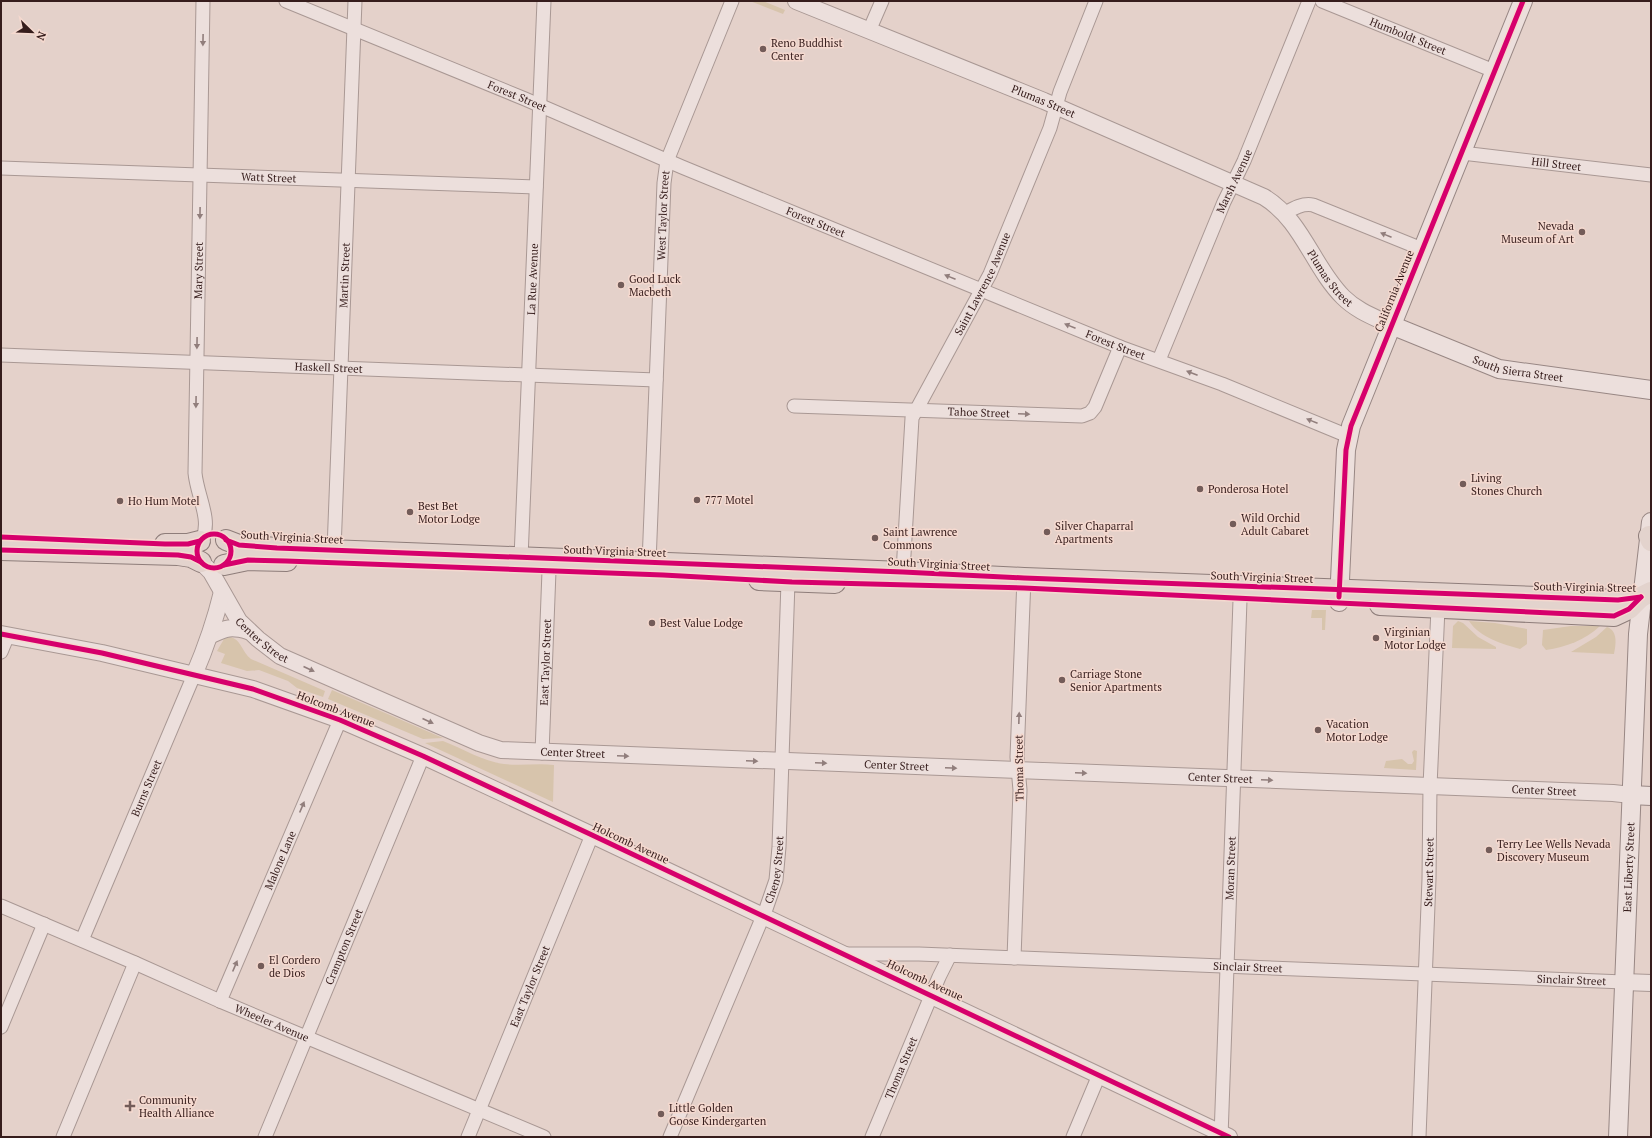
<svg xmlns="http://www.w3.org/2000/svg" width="1652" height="1138" viewBox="0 0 1652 1138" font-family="'PT Serif',serif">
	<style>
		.green { fill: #d7c4ac }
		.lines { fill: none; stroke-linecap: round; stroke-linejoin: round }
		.minor-casing { stroke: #a99894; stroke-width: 15 }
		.tertiary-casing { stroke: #a99894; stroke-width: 18 }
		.secondary-casing { stroke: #988784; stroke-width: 20 }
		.primary-casing { stroke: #8e7d7a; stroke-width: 22 }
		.minor { stroke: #ecdfdc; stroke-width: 13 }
		.tertiary { stroke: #ecdfdc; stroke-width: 16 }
		.secondary { stroke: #ecdfdc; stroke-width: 18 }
		.primary { stroke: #e3d3cd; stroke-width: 20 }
		.cycleway-casing { stroke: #f5d9cf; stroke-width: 8 }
		.cycleway { stroke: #d6006c; stroke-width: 5 }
		.oneway { fill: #917e7c }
		.poi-dot { fill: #735c59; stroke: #f5d9cf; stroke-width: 1.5 }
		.labels { text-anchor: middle; stroke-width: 3; stroke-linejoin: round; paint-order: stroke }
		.street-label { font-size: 11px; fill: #361d1c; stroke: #f5d9cf }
		.poi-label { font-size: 11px; fill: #361d1c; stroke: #f5d9cf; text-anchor: start }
	</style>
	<rect width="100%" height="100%" fill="#e4d1ca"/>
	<g class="green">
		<path d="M 750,1 L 763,1 L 785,10 L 783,14 Z"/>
		<path d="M 1312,610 L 1326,610 L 1325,630 L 1322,630 L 1322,618 L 1311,618 Z"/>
		<path d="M 1458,621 L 1463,623 L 1478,637 L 1496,647 L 1496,649 L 1452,648 L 1453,626 Z"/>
		<path d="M 1469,621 L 1495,623 L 1527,629 L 1527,644 L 1520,649 C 1503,644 1480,638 1469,621 Z"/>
		<path d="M 1571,626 L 1600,626 C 1585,640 1566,647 1546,650 L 1542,645 L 1543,630 Z"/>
		<path d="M 1607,627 C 1618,631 1616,644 1614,654 L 1571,652 L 1596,637 Z"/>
		<path d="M 230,637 C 241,639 242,652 251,659 L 325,691 L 323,697 L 297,688 L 288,681 L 259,670 L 247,671 L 221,663 L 225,654 L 217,651 L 224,639 Z"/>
		<path d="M 332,690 L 443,738 L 423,739 L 328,699 Z"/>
		<path d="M 443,741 C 464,749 482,761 504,764 C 521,766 538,763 554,765 L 553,802 L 425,743 Z"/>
		<path d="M 1414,750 L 1417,751 L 1416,770 L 1384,768 L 1386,761 L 1402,759 L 1408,764 L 1412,764 L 1414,761 L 1412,752 Z"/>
	</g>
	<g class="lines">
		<defs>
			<g id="minor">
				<path id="s1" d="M 286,1 L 525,99 L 682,167 L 811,220 L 1120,347 L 1222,384 L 1348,436"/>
				<path id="s2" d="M 1322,1 L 1494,71"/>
				<path d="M 869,31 L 882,1"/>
				<path id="s3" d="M 1462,153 L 1651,175"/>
				<path id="s4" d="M 1,168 L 536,187"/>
				<path d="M 1285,213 C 1294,208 1303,203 1313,205 L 1422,249"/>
				<path id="s5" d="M 1,355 L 656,380"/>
				<path id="s6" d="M 1159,360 L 1224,202 L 1244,161 L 1309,1"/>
				<path id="s7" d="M 794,406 L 1082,416 L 1090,413 L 1095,407 L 1120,347"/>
				<path id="s8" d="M 203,538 C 211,518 197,495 195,473 L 203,1"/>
				<path id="s9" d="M 334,550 L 355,1"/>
				<path id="s10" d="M 521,558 L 544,1"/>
				<path id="s11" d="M 649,563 L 664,183 L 667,161 L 732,1"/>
				<path id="s12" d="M 903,572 L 912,418 L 990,274 L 1050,128 L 1060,92 L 1096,1"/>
				<path d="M 1,652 L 8,635"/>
				<path id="s13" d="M 542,753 L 549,571"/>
				<path id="s14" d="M 1,906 L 135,963 L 220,1001 L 544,1137"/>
				<path id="s15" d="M 82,940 L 194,675"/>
				<path id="s16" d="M 845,954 L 919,954 L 1624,982"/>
				<path d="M 1014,958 L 1020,790 L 1017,757 L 1024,578"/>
				<path id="s17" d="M 220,1001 L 340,720"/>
				<path d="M 1,1027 L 44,924"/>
				<path d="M 63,1137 L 135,963"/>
				<path id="s18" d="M 265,1137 L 423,756"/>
				<path id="s19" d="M 468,1137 L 592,835"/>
				<path id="s20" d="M 670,1137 L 766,909 L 776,880 L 779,847 L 788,582"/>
				<path id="s21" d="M 872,1137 L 939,977 L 950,955"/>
				<path d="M 1073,1137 L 1099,1075"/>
				<path id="s22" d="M 1221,1137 L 1240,600"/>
				<path id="s23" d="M 1419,1137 L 1429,879 L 1430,786 L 1438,608"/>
			</g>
			<g id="tertiary">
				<path id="s24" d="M 796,1 L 1044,101 L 1264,197 C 1302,220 1313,267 1343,297 C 1357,311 1374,317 1391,325"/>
				<path id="s25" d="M 205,566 L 211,572 L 239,621 L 258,639 L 280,656 L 479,743 L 501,750 L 1613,793 L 1631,795"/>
				<path d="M 1,634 L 102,653 L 253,689 L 340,720 L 423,756 L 592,835 L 1229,1137"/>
				<path d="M 211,635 C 226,628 231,626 248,631"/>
				<path d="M 194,675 C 206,647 215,621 222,592"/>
				<path d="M 1624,982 L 1651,983"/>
			</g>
			<g id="secondary">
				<path id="s26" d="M 1391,325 L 1499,369 L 1651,390"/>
				<path d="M 1339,602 L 1346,450 L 1351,426 L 1523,1"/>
				<path d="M 1631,795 L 1651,796"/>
				<path id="s27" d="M 1618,1137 L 1638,634 L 1651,522"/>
			</g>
			<g id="primary">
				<path d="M 1649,536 L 1651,541"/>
				<path d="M 226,540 L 239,545 L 277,548 L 903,572 L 1024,578 L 1618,600 L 1641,597 L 1651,592"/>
				<path d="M 165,544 L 188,544 L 200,541"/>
				<path d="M 1,550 L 178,555 L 191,557 L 201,562"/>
				<path d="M 224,565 L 248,560 L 287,561"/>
				<path d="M 759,580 L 835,583"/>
				<path d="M 1380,605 L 1614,616 L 1629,609 L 1641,597"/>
			</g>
		</defs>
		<use href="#minor" class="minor-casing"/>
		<use href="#tertiary" class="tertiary-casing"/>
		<use href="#secondary" class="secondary-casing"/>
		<use href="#primary" class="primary-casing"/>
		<use href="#minor" class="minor"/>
		<use href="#tertiary" class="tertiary"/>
		<use href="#secondary" class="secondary"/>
		<use href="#primary" class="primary"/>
		<defs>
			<g id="cycleway">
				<circle cx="214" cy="551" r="17"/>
				<path d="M 1,537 L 165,544 L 188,544 L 200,541"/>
				<path d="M 226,540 L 239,545 L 277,548 L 903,572 L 1024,578 L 1618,600 L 1641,597"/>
				<path d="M 1,550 L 178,555 L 191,557 L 201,562"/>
				<path d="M 224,565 L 248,560 L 286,561 L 663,575 L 792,582 L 1024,588 L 1614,616 L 1629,609 L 1641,597"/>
				<path d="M 1339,597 L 1346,450 L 1351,426 L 1523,1"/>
				<path d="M 1,634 L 102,653 L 253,689 L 340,720 L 423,756 L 592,835 L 1229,1137"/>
			</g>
		</defs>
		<use href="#cycleway" class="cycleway-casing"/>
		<use href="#cycleway" class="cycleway"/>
	</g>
	<defs><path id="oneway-solid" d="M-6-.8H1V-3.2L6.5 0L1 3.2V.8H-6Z"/></defs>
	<g class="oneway">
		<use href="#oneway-solid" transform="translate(203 40) rotate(91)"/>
		<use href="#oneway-solid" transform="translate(200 213) rotate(91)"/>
		<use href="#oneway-solid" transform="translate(1386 235) rotate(-158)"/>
		<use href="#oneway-solid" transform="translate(950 277) rotate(-158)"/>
		<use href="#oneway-solid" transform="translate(1070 326) rotate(-158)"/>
		<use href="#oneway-solid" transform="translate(197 343) rotate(91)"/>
		<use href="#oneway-solid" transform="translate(1192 373) rotate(-159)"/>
		<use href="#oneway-solid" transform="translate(196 402) rotate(91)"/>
		<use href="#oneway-solid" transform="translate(1024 414) rotate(2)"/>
		<use href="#oneway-solid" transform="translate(1312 421) rotate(-158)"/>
		<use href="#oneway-solid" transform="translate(309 669) rotate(24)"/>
		<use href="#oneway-solid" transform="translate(1019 718) rotate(-88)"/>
		<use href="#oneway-solid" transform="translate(428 721) rotate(24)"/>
		<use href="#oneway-solid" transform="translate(623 756) rotate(2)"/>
		<use href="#oneway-solid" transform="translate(752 761) rotate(2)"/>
		<use href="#oneway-solid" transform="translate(821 763) rotate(2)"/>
		<use href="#oneway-solid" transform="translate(951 768) rotate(2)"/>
		<use href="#oneway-solid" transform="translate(1081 773) rotate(2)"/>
		<use href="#oneway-solid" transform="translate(1267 780) rotate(3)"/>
		<use href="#oneway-solid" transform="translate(302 807) rotate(-67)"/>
		<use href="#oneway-solid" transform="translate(235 966) rotate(-67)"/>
	</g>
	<g class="poi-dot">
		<circle cx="763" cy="49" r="4"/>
		<circle cx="1582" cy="232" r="4"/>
		<circle cx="621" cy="285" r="4"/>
		<circle cx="1463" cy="484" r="4"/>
		<circle cx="1200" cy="489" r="4"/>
		<circle cx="697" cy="500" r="4"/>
		<circle cx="120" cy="501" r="4"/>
		<circle cx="410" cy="512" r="4"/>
		<circle cx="1233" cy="524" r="4"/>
		<circle cx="1047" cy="532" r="4"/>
		<circle cx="875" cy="538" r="4"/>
		<circle cx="652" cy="623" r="4"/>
		<circle cx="1376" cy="638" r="4"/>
		<circle cx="1062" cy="680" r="4"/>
		<circle cx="1318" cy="730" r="4"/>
		<circle cx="1489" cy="850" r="4"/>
		<circle cx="261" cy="966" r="4"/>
		<path d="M128 1100h4v4h4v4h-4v4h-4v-4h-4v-4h4z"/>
		<circle cx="661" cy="1114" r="4"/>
	</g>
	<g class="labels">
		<g class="street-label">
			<text dy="4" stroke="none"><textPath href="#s2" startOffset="93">Humboldt Street</textPath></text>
			<text dy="4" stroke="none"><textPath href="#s1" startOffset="250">Forest Street</textPath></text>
			<text dy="4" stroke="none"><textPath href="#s24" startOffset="267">Plumas Street</textPath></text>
			<text dy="4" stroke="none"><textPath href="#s3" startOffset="95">Hill Street</textPath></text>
			<text dy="4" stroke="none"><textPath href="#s4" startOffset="268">Watt Street</textPath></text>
			<text dy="4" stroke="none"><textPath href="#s6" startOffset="194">Marsh Avenue</textPath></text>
			<text dy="4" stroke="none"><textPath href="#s11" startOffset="348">West Taylor Street</textPath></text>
			<text dy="4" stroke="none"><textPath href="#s1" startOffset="574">Forest Street</textPath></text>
			<text dy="4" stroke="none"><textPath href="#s8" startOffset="269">Mary Street</textPath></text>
			<text dy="4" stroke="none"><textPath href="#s9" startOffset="275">Martin Street</textPath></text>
			<text dy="4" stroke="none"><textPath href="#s24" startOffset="613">Plumas Street</textPath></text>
			<text dy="4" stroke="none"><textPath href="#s10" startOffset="279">La Rue Avenue</textPath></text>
			<text dy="4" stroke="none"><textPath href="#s12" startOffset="306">Saint Lawrence Avenue</textPath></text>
			<text transform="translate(1394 291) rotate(-68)" y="4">California Avenue</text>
			<text dy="4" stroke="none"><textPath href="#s1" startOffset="898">Forest Street</textPath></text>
			<text dy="4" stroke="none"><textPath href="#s5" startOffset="328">Haskell Street</textPath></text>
			<text dy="4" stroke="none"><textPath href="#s26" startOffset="135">South Sierra Street</textPath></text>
			<text dy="4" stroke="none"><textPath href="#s7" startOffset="185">Tahoe Street</textPath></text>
			<text transform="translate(292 537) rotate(3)" y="4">South Virginia Street</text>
			<text transform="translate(615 551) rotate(2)" y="4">South Virginia Street</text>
			<text transform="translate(939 564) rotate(3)" y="4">South Virginia Street</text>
			<text transform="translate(1262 577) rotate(2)" y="4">South Virginia Street</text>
			<text transform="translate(1585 587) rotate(1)" y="4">South Virginia Street</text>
			<text dy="4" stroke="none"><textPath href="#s25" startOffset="95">Center Street</textPath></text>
			<text dy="4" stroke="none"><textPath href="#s13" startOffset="91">East Taylor Street</textPath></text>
			<text transform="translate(336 709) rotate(21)" y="4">Holcomb Avenue</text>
			<text dy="4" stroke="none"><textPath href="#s25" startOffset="431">Center Street</textPath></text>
			<text dy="4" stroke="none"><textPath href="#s25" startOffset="755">Center Street</textPath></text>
			<text transform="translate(1019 768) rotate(-91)" y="4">Thoma Street</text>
			<text dy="4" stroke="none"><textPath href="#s25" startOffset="1079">Center Street</textPath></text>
			<text dy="4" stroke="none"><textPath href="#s15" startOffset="165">Burns Street</textPath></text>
			<text dy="4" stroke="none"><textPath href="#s25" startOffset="1403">Center Street</textPath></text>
			<text transform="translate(631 843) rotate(25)" y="4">Holcomb Avenue</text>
			<text dy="4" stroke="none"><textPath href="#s17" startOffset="153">Malone Lane</textPath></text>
			<text dy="4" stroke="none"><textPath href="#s27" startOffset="270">East Liberty Street</textPath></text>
			<text dy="4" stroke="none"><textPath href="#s22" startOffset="269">Moran Street</textPath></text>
			<text dy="4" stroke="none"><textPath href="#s20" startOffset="288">Cheney Street</textPath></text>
			<text dy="4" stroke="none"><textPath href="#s23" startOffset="265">Stewart Street</textPath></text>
			<text dy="4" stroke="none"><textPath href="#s18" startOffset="206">Crampton Street</textPath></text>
			<text dy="4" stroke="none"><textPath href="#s16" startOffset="403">Sinclair Street</textPath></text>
			<text dy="4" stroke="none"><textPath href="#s16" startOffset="727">Sinclair Street</textPath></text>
			<text transform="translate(925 980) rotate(25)" y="4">Holcomb Avenue</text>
			<text dy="4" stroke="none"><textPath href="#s19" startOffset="163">East Taylor Street</textPath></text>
			<text dy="4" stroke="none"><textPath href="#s14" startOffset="295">Wheeler Avenue</textPath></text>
			<text dy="4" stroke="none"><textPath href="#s21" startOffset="75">Thoma Street</textPath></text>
		</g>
		<g class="poi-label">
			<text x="771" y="47">Reno Buddhist<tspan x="771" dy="13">Center</tspan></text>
			<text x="1574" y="230" text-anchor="end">Nevada<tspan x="1574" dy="13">Museum of Art</tspan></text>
			<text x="629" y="283">Good Luck<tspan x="629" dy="13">Macbeth</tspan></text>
			<text x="1471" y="482">Living<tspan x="1471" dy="13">Stones Church</tspan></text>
			<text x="1208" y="493">Ponderosa Hotel</text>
			<text x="705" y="504">777 Motel</text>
			<text x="128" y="505">Ho Hum Motel</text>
			<text x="418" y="510">Best Bet<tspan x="418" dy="13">Motor Lodge</tspan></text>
			<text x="1241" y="522">Wild Orchid<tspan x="1241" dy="13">Adult Cabaret</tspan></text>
			<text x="1055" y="530">Silver Chaparral<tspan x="1055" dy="13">Apartments</tspan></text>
			<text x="883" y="536">Saint Lawrence<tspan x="883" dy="13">Commons</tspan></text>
			<text x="660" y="627">Best Value Lodge</text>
			<text x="1384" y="636">Virginian<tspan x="1384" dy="13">Motor Lodge</tspan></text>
			<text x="1070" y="678">Carriage Stone<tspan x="1070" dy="13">Senior Apartments</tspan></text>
			<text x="1326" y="728">Vacation<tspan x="1326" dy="13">Motor Lodge</tspan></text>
			<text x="1497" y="848">Terry Lee Wells Nevada<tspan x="1497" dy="13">Discovery Museum</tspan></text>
			<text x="269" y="964">El Cordero<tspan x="269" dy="13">de Dios</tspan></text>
			<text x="139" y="1104">Community<tspan x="139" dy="13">Health Alliance</tspan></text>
			<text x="669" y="1112">Little Golden<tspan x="669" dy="13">Goose Kindergarten</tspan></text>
		</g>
	</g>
	<rect width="1652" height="1138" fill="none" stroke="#361d1c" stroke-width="4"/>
	<g transform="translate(32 32) rotate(113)" stroke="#f5d9cf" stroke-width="3" paint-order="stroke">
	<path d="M0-3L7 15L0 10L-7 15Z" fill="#361d1c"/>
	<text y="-6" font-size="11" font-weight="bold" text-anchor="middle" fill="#361d1c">N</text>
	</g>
</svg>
